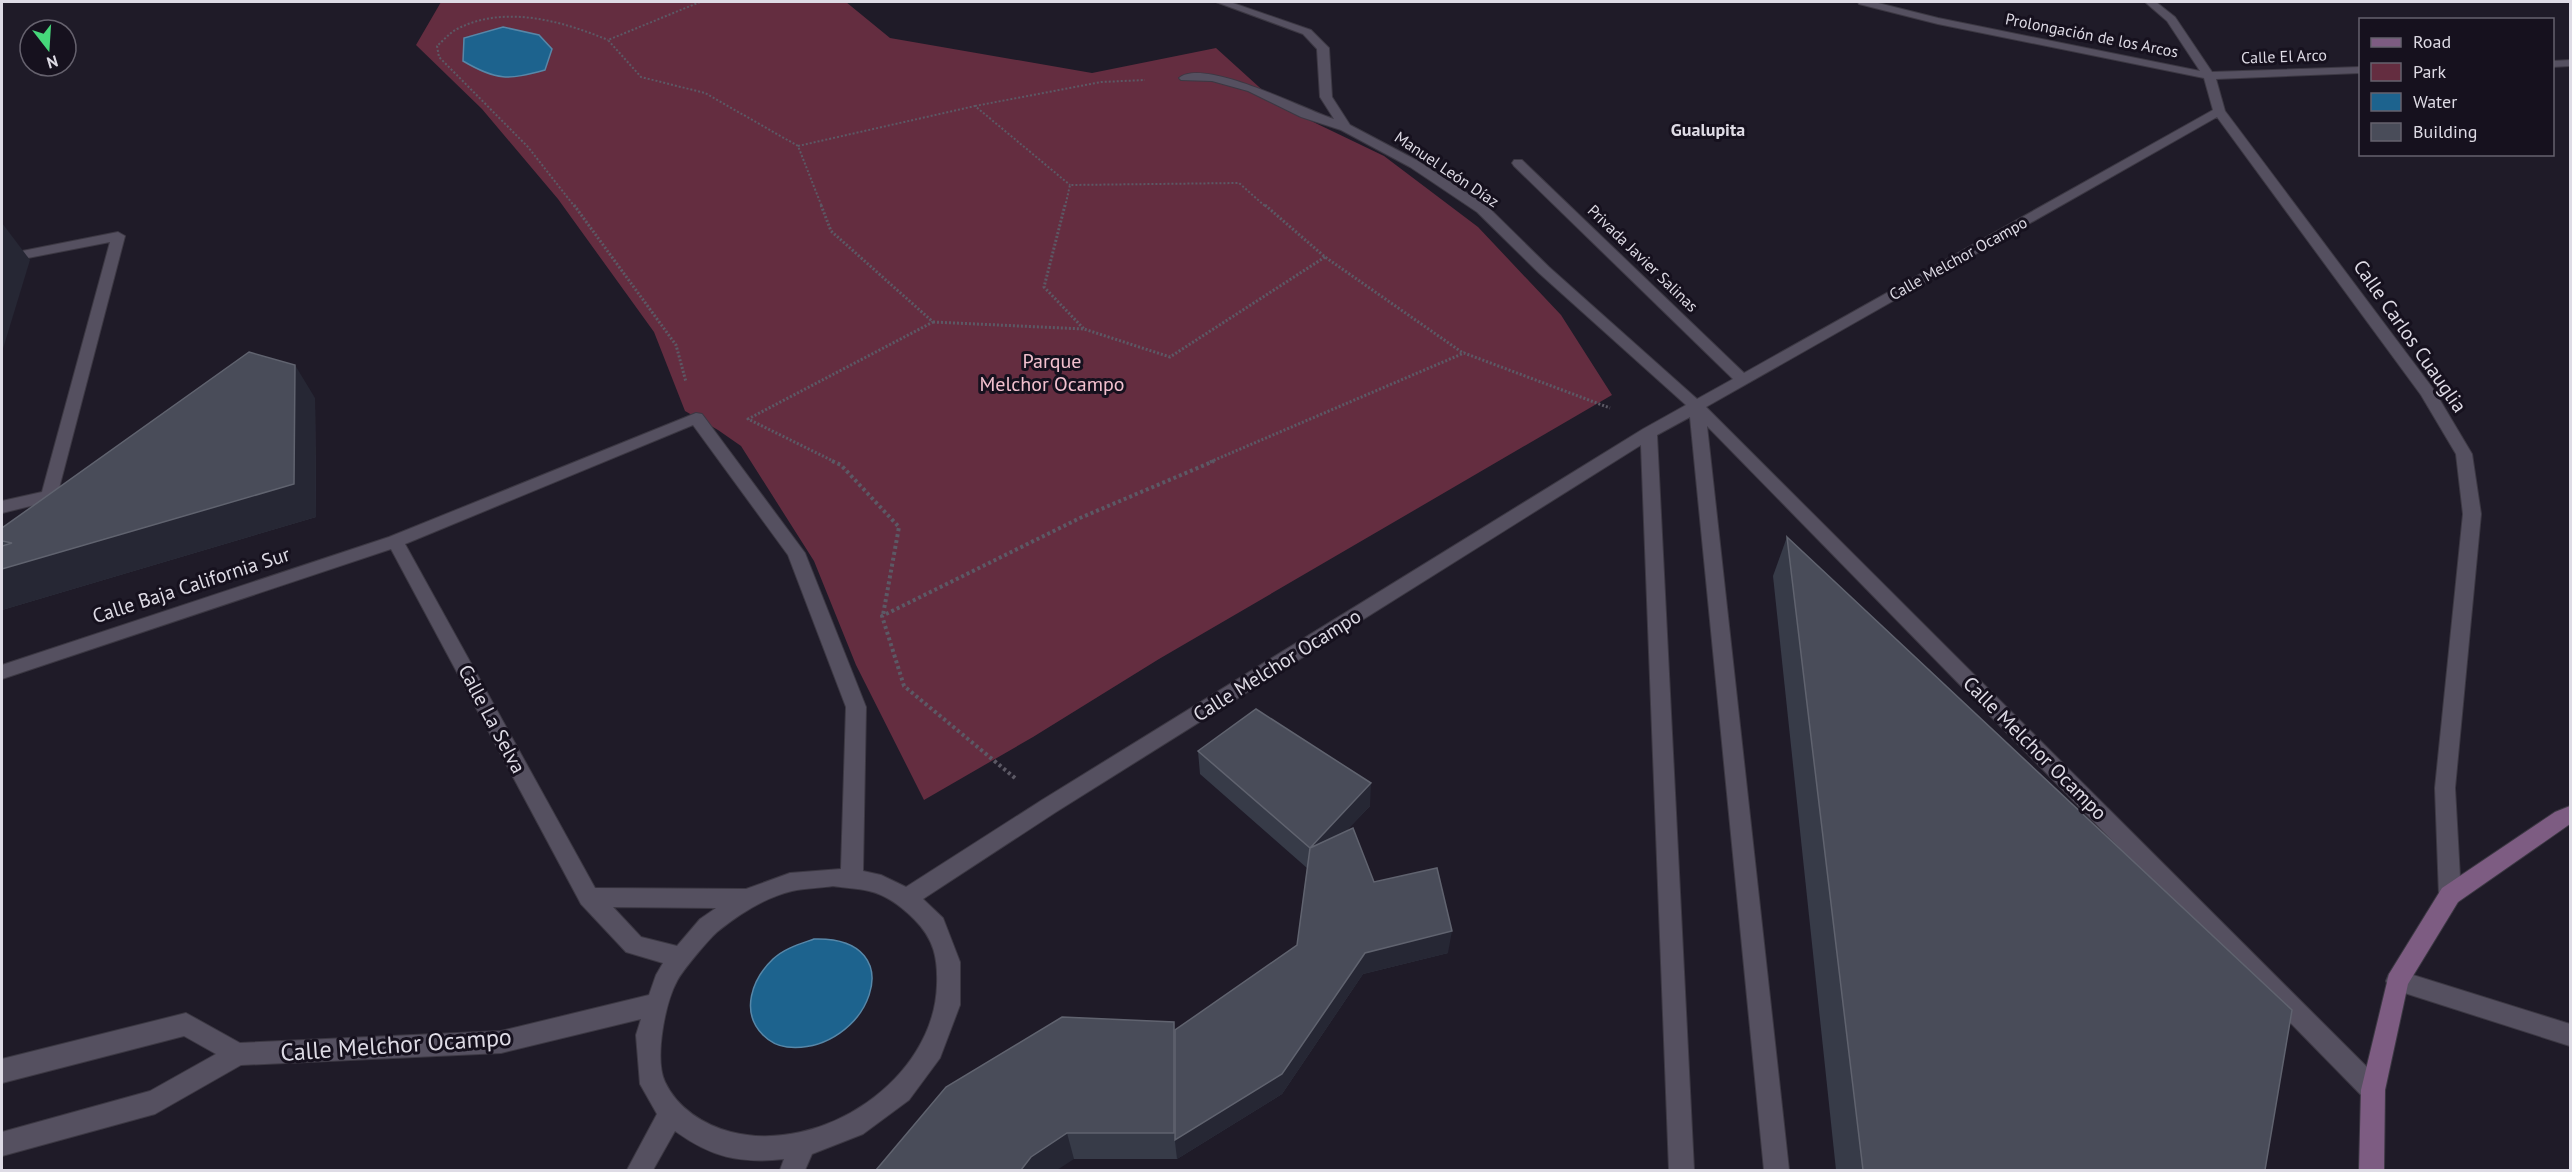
<svg xmlns="http://www.w3.org/2000/svg" width="2572" height="1172" viewBox="0 0 2572 1172" font-family="'PT Sans',sans-serif">
	<style>
		.green { fill: #642d40 }
		.water { fill: #1d638e; stroke: #5787a8; stroke-width: 1.5 }
		.lines { fill: none; stroke-linecap: round; stroke-linejoin: round }
		.lane-casing { stroke: #3c3843; stroke-width: 2 }
		.street-casing { stroke: #3c3843; stroke-width: 2 }
		.secondary-casing { stroke: #3c3843; stroke-width: 2 }
		.path-far2 { stroke: #5c5965; stroke-width: 2; stroke-dasharray: 2 2; stroke-linecap: butt }
		.path-far1 { stroke: #5c5965; stroke-width: 3; stroke-dasharray: 2 2; stroke-linecap: butt }
		.path { stroke: #5c5965; stroke-width: 4; stroke-dasharray: 3 3; stroke-linecap: butt }
		.lane { fill: #555060; fill-rule: evenodd }
		.street { fill: #555060; fill-rule: evenodd }
		.secondary { fill: #7d5c82; fill-rule: evenodd }
		.wall { fill: #373b48 }
		.shaded-wall { fill: #262734 }
		.building { fill: #494c59; stroke: #60636f; stroke-width: 1.5 }
		.labels { text-anchor: middle; stroke-width: 6; stroke-linejoin: round; paint-order: stroke }
		.far-street-label { font-size: 16px; fill: #dedbe5; stroke: #16111e }
		.far-neighbourhood-label { font-size: 18px; font-weight: bold; fill: #dedbe5; stroke: #16111e }
		.street-label { font-size: 20px; fill: #dedbe5; stroke: #16111e }
		.park-label { font-size: 20px; fill: #f3c1cf; stroke: #16111e }
		.near-street-label { font-size: 24px; fill: #dedbe5; stroke: #16111e }
	</style>
	<rect width="100%" height="100%" fill="#1f1b28"/>
	<path class="green" d="M 441,2 L 846,2 L 890,38 L 1092,73 L 1216,48 L 1280,106 L 1384,156 L 1478,227 L 1561,315 L 1612,395 L 1159,659 L 1033,737 L 924,800 L 856,665 L 814,561 L 741,446 L 718,430 L 685,411 L 654,332 L 558,199 L 482,109 L 416,45 Z"/>
	<g class="water">
		<path d="M 503,27 L 539,35 L 552,49 L 545,70 C 508,80 497,81 463,61 L 464,38 Z"/>
		<path d="M 814,939 C 916,936 868,1055 787,1047 C 778,1046 769,1041 763,1035 C 740,1012 752,979 773,959 C 785,948 800,944 814,939 Z"/>
	</g>
	<g class="lines">
		<defs>
			<path id="lane" d="M 118,232 L 125,236 L 57,496 L 55,500 L 2,513 L 2,501 L 42,492 L 110,242 L 2,263 L 2,255 Z"/>
			<g id="street">
				<path d="M 1216,2 L 1230,2 L 1311,30 L 1329,48 L 1332,97 L 1350,125 L 1418,161 L 1487,206 L 1549,267 L 1697,399 L 1733,379 L 1514,166 L 1512,163 L 1514,160 L 1522,160 L 1744,373 L 2213,110 L 2204,78 L 1938,24 L 1859,4 L 1858,2 L 1874,2 L 1938,18 L 2200,71 L 2167,21 L 2145,2 L 2156,2 L 2175,17 L 2212,72 L 2360,67 L 2360,73 L 2216,79 L 2225,111 L 2434,390 L 2472,454 L 2481,514 L 2455,788 L 2461,895 L 2458,902 L 2450,905 L 2442,902 L 2439,895 L 2435,788 L 2463,514 L 2456,454 L 2421,395 L 2217,117 L 1706,407 L 2382,1082 L 2385,1090 L 2382,1098 L 2373,1102 L 2364,1098 L 1707,426 L 1789,1170 L 1764,1170 L 1690,417 L 1657,435 L 1694,1170 L 1669,1170 L 1641,445 L 1056,812 L 923,899 L 943,918 L 960,962 L 960,1005 L 940,1058 L 909,1100 L 863,1134 L 812,1154 L 805,1170 L 780,1170 L 784,1159 C 739,1164 711,1157 675,1131 L 653,1170 L 627,1170 L 657,1114 L 640,1084 L 636,1035 L 641,1019 L 501,1053 L 241,1065 L 155,1114 L 2,1156 L 2,1132 L 150,1091 L 216,1054 L 184,1036 L 2,1083 L 2,1059 L 186,1013 L 240,1043 L 501,1031 L 649,995 L 656,975 L 663,963 L 626,952 L 581,904 L 391,549 L 2,679 L 2,665 L 389,537 L 696,413 L 702,414 L 805,553 L 866,707 L 863,871 L 881,875 L 906,887 L 1042,800 L 1643,429 L 1686,405 L 1539,273 L 1477,212 L 1410,167 L 1341,130 L 1301,117 L 1248,91 L 1212,81 L 1181,80 L 1179,78 C 1204,57 1305,110 1334,119 L 1320,97 L 1317,49 L 1303,34 ZM 693,425 L 788,555 L 846,707 L 841,869 L 790,873 L 746,889 L 595,888 L 405,544 ZM 833,886 C 845,888 857,888 869,891 C 887,895 902,907 914,919 C 934,939 938,958 937,985 C 934,1080 821,1155 731,1132 C 704,1125 677,1108 665,1082 C 654,1059 665,1003 677,981 C 682,971 708,940 717,932 C 738,915 766,897 792,891 C 806,888 820,888 833,886 ZM 613,907 L 716,908 L 700,919 L 677,946 L 641,937 Z"/>
				<path d="M 2570,60 L 2570,66 L 2552,67 L 2552,61 Z"/>
				<path d="M 2397,970 L 2570,1024 L 2570,1046 L 2389,988 L 2386,981 L 2389,974 Z"/>
			</g>
			<path id="secondary" d="M 2570,806 L 2570,824 L 2458,902 L 2408,984 L 2385,1090 L 2384,1170 L 2359,1170 L 2361,1090 L 2389,974 L 2442,888 L 2555,812 Z"/>
		</defs>
		<use href="#lane" class="lane-casing"/>
		<use href="#street" class="street-casing"/>
		<use href="#secondary" class="secondary-casing"/>
		<g class="path-far2">
			<path d="M 700,2 L 608,40 L 641,77 L 705,93 L 798,146 L 822,207"/>
			<path d="M 975,106 L 1101,82 L 1145,80"/>
			<path d="M 798,146 L 975,106 L 1070,185"/>
			<path d="M 575,207 L 528,147 L 439,57 L 437,46 C 444,40 450,32 459,28 C 506,5 562,21 608,40"/>
			<path d="M 1065,207 L 1070,185 L 1239,183 L 1266,207"/>
		</g>
		<g class="path-far1">
			<path d="M 574,205 L 676,345 L 686,382"/>
			<path d="M 821,205 L 831,231 L 933,322 L 748,419 L 835,462"/>
			<path d="M 1065,205 L 1044,287 L 1084,329"/>
			<path d="M 1265,205 L 1325,257 L 1463,353"/>
			<path d="M 933,322 L 1084,329 L 1170,357 L 1325,257"/>
			<path d="M 1210,462 L 1464,353 L 1610,408"/>
		</g>
		<g class="path">
			<path d="M 832,461 L 841,465 L 899,527 L 883,615"/>
			<path d="M 1015,778 L 904,686 L 882,616 L 1080,518 L 1214,461"/>
		</g>
		<use href="#lane" class="lane"/>
		<use href="#street" class="street"/>
		<use href="#secondary" class="secondary"/>
	</g>
	<g class="wall">
		<path d="M 315,398 L 316,517 L 2,610 L 2,528 Z"/>
		<path d="M 1787,537 L 2265,1170 L 1836,1170 L 1773,576 Z"/>
		<path d="M 1198,751 L 1370,806 L 1345,832 L 1374,882 L 1448,953 L 1363,974 L 1282,1094 L 1177,1159 L 1074,1159 L 876,1170 L 1175,1030 L 1297,945 L 1307,868 L 1200,774 Z"/>
	</g>
	<g class="shaded-wall">
		<path d="M 2,223 L 30,260 L 2,352 Z"/>
		<path d="M 295,365 L 315,398 L 316,517 L 2,610 L 2,569 Z"/>
		<path d="M 1371,783 L 1370,806 L 1309,870 L 1310,848 Z"/>
		<path d="M 1452,931 L 1448,953 L 1363,974 L 1282,1094 L 1177,1159 L 1174,1133 L 1174,1022 L 1177,1050 L 1365,953 Z"/>
		<path d="M 1067,1133 L 1074,1159 L 1057,1170 L 1021,1170 L 1031,1157 Z"/>
	</g>
	<g class="building">
		<path d="M 249,352 L 295,365 L 294,484 L 2,569 L 2,546 L 12,543 L 2,541 L 2,528 Z"/>
		<path d="M 1787,537 L 2292,1010 L 2265,1170 L 1863,1170 Z"/>
		<path d="M 1256,709 L 1371,783 L 1310,848 L 1353,828 L 1374,882 L 1437,868 L 1452,931 L 1365,953 L 1282,1074 L 1175,1140 L 1175,1030 L 1297,945 L 1310,848 L 1198,751 Z"/>
		<path d="M 1062,1017 L 1174,1022 L 1174,1133 L 1067,1133 L 1031,1157 L 1021,1170 L 876,1170 L 946,1087 Z"/>
	</g>
	<g class="labels">
		<g class="far-street-label">
			<text transform="translate(2092 35) rotate(11)" y="6">Prolongación de los Arcos</text>
			<text transform="translate(2284 56) rotate(-2)" y="6">Calle El Arco</text>
			<text transform="translate(1447 169) rotate(34)" y="6">Manuel León Díaz</text>
			<text transform="translate(1643 258) rotate(44)" y="6">Privada Javier Salinas</text>
			<text transform="translate(1958 258) rotate(-29)" y="6">Calle Melchor Ocampo</text>
		</g>
		<g class="far-neighbourhood-label">
			<text x="1708" y="136">Gualupita</text>
		</g>
		<g class="street-label">
			<text transform="translate(2410 336) rotate(55)" y="7">Calle Carlos Cuauglia</text>
			<text transform="translate(191 585) rotate(-18)" y="7">Calle Baja California Sur</text>
			<text transform="translate(1277 665) rotate(-32)" y="7">Calle Melchor Ocampo</text>
			<text transform="translate(492 719) rotate(62)" y="7">Calle La Selva</text>
			<text transform="translate(2035 748) rotate(45)" y="7">Calle Melchor Ocampo</text>
		</g>
		<g class="park-label">
			<text x="1052" y="368">Parque<tspan x="1052" dy="23">Melchor Ocampo</tspan></text>
		</g>
		<g class="near-street-label">
			<text transform="translate(396 1045) rotate(-4)" y="8">Calle Melchor Ocampo</text>
		</g>
	</g>
	<rect width="2572" height="1172" fill="none" stroke="#dedbe5" stroke-width="6"/>
	<rect x="2359" y="18" width="195" height="138" fill="#16111e" stroke="#66626e" stroke-width="1.5"/>
	<rect x="2371" y="38" width="30" height="9" fill="#7d5c82" stroke="#66626e" stroke-width="1.5"/>
	<text x="2413" y="48" font-size="18" fill="#dedbe5">Road</text>
	<rect x="2371" y="63" width="30" height="18" fill="#642d40" stroke="#66626e" stroke-width="1.5"/>
	<text x="2413" y="78" font-size="18" fill="#dedbe5">Park</text>
	<rect x="2371" y="93" width="30" height="18" fill="#1d638e" stroke="#66626e" stroke-width="1.5"/>
	<text x="2413" y="108" font-size="18" fill="#dedbe5">Water</text>
	<rect x="2371" y="123" width="30" height="18" fill="#494c59" stroke="#66626e" stroke-width="1.5"/>
	<text x="2413" y="138" font-size="18" fill="#dedbe5">Building</text>
	<g transform="translate(48 48) rotate(163)"><circle r="28" fill="#16111e" stroke="#66626e" stroke-width="1.5"/>
	<path d="M0-4.5L10 22L0 15L-10 22Z" fill="#46d77a"/>
	<text y="-9" font-size="16" font-weight="bold" text-anchor="middle" fill="#dedbe5">N</text>
	</g>
</svg>
